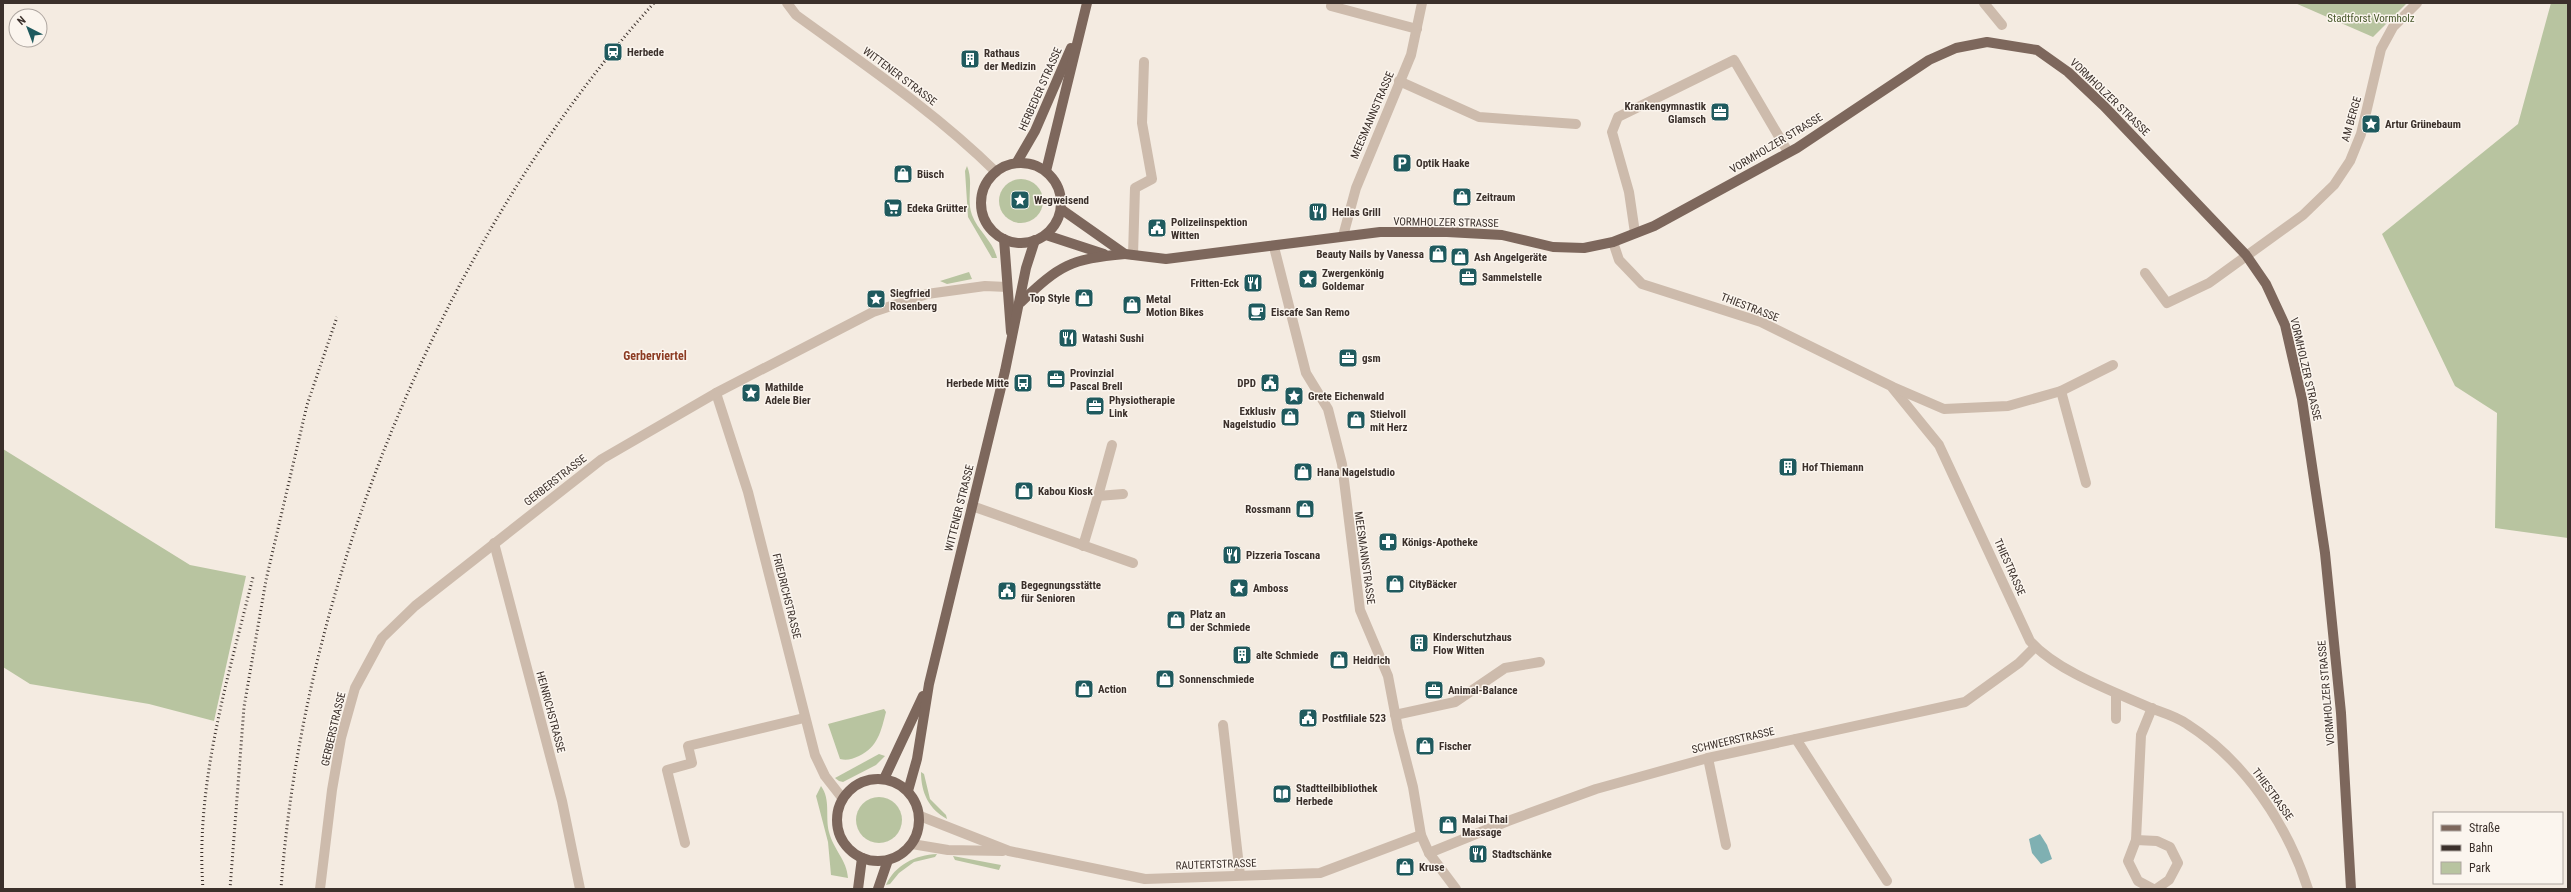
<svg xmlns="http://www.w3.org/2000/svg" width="2571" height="892" viewBox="0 0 2571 892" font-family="'Roboto Condensed',sans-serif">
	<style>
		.green { fill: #b8c4a0 }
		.water { fill: #7fb0b2 }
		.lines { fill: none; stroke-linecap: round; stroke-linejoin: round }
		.minor { stroke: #cdbbac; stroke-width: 10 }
		.major { stroke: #7d675c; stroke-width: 10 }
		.rail { stroke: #3b302b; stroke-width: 3; stroke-dasharray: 1 3; stroke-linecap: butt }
		.labels { text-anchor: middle; stroke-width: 3; stroke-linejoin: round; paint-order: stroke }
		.park-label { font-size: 11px; fill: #4a5a2e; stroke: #fbf5ee }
		.poi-label { font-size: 11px; font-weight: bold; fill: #3b302b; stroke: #fbf5ee; text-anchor: start }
		.street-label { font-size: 11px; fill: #3b302b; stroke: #fbf5ee }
		.neighbourhood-label { font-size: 12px; font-weight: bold; fill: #8c3b22; stroke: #fbf5ee }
	</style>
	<rect width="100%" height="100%" fill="#f4ebe1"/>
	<g class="green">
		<path d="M 2295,3 L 2407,3 L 2373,37 Z"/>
		<path d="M 2551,3 L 2568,3 L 2568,538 L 2495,528 L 2497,413 L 2455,386 L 2382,234 L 2518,124 Z"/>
		<path d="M 967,166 C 974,182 966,199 972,215 C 978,231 993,241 997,258 L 992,258 L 968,217 L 965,171 Z"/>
		<circle cx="1021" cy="201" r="22"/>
		<path d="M 969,272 L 972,279 L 947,284 L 940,281 Z"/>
		<path d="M 3,449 L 190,565 L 246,576 L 214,721 L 149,704 L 30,684 L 3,667 Z"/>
		<path d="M 884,709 L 886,712 C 881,731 878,747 859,756 C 852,759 847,761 840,759 L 828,724 Z"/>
		<path d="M 879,754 L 885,756 L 876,765 L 843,782 L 839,781 L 835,778 Z"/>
		<path d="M 921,772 L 924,774 L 930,799 L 946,815 L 947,819 C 929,809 921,793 921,772 Z"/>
		<path d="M 821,786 C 831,800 825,816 829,832 C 833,849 847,860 848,878 L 831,875 L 828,842 L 816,796 Z"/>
		<circle cx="879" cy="820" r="23"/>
		<path d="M 937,854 L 935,857 L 914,862 L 899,873 L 890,884 L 886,885 C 895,865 915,855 937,854 Z"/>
		<path d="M 953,856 L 1001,865 L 999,870 L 955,860 Z"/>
	</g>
	<path class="water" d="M 2040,834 L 2047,845 L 2052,859 L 2041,864 L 2032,853 L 2029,839 Z"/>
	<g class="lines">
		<g class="minor">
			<path d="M 787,3 L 796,15 C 865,65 935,112 996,172"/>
			<path d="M 1332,3 L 1331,6 L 1417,29"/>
			<path d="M 1984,3 L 2002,25"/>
			<path d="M 1399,81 L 1479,117 L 1576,124"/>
			<path d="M 1635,233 L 1629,192 L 1612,132 L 1618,117 L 1734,60 L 1788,152"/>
			<path d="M 1343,236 L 1356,188 L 1411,55 L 1422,3"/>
			<path d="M 1613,242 L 1619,260 L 1642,284 L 1761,322 L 1891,386 L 1939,445 L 2030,641 C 2058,672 2115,692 2153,709 C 2164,713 2177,717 2187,724 C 2245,761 2287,824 2308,889"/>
			<path d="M 1274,247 L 1306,373 L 1328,409 L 1342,464 L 1360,610 L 1388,676 L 1398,729 L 1413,787 L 1421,835 L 1429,853 L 1456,889"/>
			<path d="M 1133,255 L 1135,188 L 1152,179 L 1142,123 L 1144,62"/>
			<path d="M 2145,273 L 2167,303 L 2209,283 L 2303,215 L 2334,185 L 2350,161 L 2361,134 L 2381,49 L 2393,27 L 2417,3"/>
			<path d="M 1893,387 L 1944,409 L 2008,406 L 2061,391 L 2113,365"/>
			<path d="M 2061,391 L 2086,483"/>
			<path d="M 716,393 L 748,492 L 815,755 L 825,776 L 843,799"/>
			<path d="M 1098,496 L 1112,445"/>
			<path d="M 972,506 L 1133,563"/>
			<path d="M 494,543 L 562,801 L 580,889"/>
			<path d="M 1083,546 L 1098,496 L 1123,494"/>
			<path d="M 2152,708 L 2141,735 L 2136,840 L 2128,861 L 2138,881 L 2153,889"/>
			<path d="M 1395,715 L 1455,702 L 1505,668 L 1540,662"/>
			<path d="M 2116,719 L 2116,694"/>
			<path d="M 1223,725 L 1240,875"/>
			<path d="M 1796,739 L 1887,881"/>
			<path d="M 1708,758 L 1726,845"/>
			<path d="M 920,816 L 1009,851 L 1145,879 L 1320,873 L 1421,835"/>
			<path d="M 2136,840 L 2157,841 L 2170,847 L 2178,863 L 2169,880 L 2156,889"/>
			<path d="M 685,843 L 667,770 L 692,763 L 688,746 L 804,718"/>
			<path d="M 912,844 L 948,850 L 1003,851"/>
			<path d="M 1429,853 L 1508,821 L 1596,789 L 1708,758 L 1965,702 L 2019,663 L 2035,647"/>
			<path d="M 320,889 L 332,790 L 341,738 L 355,688 L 382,638 L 415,606 L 602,459 L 716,393 L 873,312 L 927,294 L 985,286 L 1007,287"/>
		</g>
		<g class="major">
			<path d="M 1017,162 L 1035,131 L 1071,48"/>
			<circle cx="1021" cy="203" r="40"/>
			<path d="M 1046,171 L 1087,3"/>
			<path d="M 1061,209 L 1125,254 L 1166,259 L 1380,232 L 1447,232 L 1502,235 L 1553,247 L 1584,248 L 1613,242 L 1654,226 L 1797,148 L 1929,60 L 1956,48 L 1987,42 L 2037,50 L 2068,72 L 2104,106 L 2246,255 L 2266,284 L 2285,325 L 2302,399 L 2325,553 L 2341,713 L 2351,889"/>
			<path d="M 1046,235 L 1104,254"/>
			<path d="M 1004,239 L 1011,332"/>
			<path d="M 1021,302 C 1060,265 1070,259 1125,254"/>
			<path d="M 884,779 L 923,696"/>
			<circle cx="878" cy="820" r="41"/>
			<path d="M 908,791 L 917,759 L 929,684 L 1005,371 L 1026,268 L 1035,240"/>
			<path d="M 858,889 L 862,858"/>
			<path d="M 878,889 L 888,860"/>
		</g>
		<g class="rail">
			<path d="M 203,889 C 195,784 228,678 253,577"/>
			<path d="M 230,889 L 244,707 L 266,580 L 307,405 L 337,317"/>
			<path d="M 281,889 C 303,580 446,233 654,3"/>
		</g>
	</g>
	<defs>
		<symbol id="station-square" viewBox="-11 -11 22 22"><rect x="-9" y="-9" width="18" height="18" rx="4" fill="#1f5a5e" stroke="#fbf5ee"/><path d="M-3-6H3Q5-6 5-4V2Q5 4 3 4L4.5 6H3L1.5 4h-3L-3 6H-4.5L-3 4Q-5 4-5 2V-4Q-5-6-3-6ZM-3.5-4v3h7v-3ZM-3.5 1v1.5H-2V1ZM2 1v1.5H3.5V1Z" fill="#fff"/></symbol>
		<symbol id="building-square" viewBox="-11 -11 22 22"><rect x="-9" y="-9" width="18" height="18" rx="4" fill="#1f5a5e" stroke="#fbf5ee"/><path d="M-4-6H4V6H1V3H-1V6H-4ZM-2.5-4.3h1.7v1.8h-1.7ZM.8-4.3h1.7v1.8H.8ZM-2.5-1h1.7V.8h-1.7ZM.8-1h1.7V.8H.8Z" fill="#fff"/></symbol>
		<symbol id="office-square" viewBox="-11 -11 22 22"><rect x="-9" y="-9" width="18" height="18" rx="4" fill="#1f5a5e" stroke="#fbf5ee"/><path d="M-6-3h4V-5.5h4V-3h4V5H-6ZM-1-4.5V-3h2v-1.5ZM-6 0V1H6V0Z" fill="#fff"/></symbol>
		<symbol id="sight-square" viewBox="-11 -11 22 22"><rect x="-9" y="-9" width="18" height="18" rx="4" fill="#1f5a5e" stroke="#fbf5ee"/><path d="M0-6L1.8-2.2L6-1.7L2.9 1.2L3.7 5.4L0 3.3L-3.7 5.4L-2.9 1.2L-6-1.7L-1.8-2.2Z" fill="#fff"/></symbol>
		<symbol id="parking-square" viewBox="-11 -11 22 22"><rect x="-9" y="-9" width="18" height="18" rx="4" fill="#1f5a5e" stroke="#fbf5ee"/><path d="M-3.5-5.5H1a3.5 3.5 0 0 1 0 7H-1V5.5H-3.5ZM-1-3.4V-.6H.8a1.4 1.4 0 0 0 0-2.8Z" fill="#fff"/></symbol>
		<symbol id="shop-square" viewBox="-11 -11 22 22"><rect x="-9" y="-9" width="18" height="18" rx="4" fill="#1f5a5e" stroke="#fbf5ee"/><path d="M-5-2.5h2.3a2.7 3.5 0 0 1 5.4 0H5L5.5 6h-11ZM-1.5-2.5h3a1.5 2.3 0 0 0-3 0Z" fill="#fff"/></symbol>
		<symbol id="supermarket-square" viewBox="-11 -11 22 22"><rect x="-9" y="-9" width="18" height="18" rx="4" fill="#1f5a5e" stroke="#fbf5ee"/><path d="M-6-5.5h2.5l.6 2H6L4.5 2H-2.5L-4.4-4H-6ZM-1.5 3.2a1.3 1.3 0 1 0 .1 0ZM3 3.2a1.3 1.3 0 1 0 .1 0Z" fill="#fff"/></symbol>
		<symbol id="restaurant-square" viewBox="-11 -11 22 22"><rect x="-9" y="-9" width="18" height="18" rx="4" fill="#1f5a5e" stroke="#fbf5ee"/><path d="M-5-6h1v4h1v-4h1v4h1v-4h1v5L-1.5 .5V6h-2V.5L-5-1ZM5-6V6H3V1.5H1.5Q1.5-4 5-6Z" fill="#fff"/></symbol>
		<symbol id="civic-square" viewBox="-11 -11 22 22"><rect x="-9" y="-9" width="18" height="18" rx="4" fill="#1f5a5e" stroke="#fbf5ee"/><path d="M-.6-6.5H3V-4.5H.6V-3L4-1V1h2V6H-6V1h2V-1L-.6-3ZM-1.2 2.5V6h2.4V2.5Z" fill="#fff"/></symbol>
		<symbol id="cafe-square" viewBox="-11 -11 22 22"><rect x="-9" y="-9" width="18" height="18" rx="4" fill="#1f5a5e" stroke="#fbf5ee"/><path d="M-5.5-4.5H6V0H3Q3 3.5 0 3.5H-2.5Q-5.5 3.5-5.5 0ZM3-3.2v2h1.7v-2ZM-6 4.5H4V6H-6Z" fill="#fff"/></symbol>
		<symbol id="bus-square" viewBox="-11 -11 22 22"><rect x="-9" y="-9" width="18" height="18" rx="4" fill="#1f5a5e" stroke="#fbf5ee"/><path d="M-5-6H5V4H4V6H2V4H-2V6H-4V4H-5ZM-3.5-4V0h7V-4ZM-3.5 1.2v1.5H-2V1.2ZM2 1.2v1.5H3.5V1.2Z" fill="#fff"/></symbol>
		<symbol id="pharmacy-square" viewBox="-11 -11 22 22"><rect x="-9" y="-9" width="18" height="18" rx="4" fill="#1f5a5e" stroke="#fbf5ee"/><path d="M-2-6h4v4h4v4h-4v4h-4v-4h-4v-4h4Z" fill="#fff"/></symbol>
		<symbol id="library-square" viewBox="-11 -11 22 22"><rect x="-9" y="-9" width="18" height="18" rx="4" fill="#1f5a5e" stroke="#fbf5ee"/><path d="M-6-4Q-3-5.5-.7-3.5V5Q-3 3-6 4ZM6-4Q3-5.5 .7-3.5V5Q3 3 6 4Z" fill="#fff"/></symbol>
	</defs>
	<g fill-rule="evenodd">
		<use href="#station-square" x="602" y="41" width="22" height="22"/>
		<use href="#building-square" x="959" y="48" width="22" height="22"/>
		<use href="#office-square" x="1709" y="101" width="22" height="22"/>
		<use href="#sight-square" x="2360" y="113" width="22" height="22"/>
		<use href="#parking-square" x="1391" y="152" width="22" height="22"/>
		<use href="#shop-square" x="892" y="163" width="22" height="22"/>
		<use href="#shop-square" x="1451" y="186" width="22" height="22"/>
		<use href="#sight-square" x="1009" y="189" width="22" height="22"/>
		<use href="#supermarket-square" x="882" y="197" width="22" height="22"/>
		<use href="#restaurant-square" x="1307" y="201" width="22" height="22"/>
		<use href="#civic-square" x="1146" y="217" width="22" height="22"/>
		<use href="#shop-square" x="1427" y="243" width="22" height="22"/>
		<use href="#shop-square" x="1449" y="246" width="22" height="22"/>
		<use href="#office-square" x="1457" y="266" width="22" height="22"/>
		<use href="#sight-square" x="1297" y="268" width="22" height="22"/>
		<use href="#restaurant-square" x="1242" y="272" width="22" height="22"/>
		<use href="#shop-square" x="1073" y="287" width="22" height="22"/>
		<use href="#sight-square" x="865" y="288" width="22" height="22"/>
		<use href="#shop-square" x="1121" y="294" width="22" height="22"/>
		<use href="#cafe-square" x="1246" y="301" width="22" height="22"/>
		<use href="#restaurant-square" x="1057" y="327" width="22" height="22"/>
		<use href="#office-square" x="1337" y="347" width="22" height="22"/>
		<use href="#office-square" x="1045" y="368" width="22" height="22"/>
		<use href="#bus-square" x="1012" y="372" width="22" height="22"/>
		<use href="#civic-square" x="1259" y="372" width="22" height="22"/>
		<use href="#sight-square" x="740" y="382" width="22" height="22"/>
		<use href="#sight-square" x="1283" y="385" width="22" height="22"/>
		<use href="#office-square" x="1084" y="395" width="22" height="22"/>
		<use href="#shop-square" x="1279" y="406" width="22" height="22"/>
		<use href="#shop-square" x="1345" y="409" width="22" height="22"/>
		<use href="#building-square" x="1777" y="456" width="22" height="22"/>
		<use href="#shop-square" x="1292" y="461" width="22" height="22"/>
		<use href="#shop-square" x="1013" y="480" width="22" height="22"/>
		<use href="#shop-square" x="1294" y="498" width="22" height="22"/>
		<use href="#pharmacy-square" x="1377" y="531" width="22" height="22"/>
		<use href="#restaurant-square" x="1221" y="544" width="22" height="22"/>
		<use href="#shop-square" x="1384" y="573" width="22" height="22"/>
		<use href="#sight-square" x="1228" y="577" width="22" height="22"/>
		<use href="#civic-square" x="996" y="580" width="22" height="22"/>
		<use href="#shop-square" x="1165" y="609" width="22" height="22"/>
		<use href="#building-square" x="1408" y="632" width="22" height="22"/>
		<use href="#building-square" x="1231" y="644" width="22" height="22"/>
		<use href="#shop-square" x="1328" y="649" width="22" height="22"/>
		<use href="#shop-square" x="1154" y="668" width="22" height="22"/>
		<use href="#shop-square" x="1073" y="678" width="22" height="22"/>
		<use href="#office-square" x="1423" y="679" width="22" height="22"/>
		<use href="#civic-square" x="1297" y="707" width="22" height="22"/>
		<use href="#shop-square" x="1414" y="735" width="22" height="22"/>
		<use href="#library-square" x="1271" y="783" width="22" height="22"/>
		<use href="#shop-square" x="1437" y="814" width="22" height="22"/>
		<use href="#restaurant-square" x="1467" y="843" width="22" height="22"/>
		<use href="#shop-square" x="1394" y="856" width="22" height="22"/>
	</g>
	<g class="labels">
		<g class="park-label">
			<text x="2371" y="22">Stadtforst Vormholz</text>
		</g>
		<g class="poi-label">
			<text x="627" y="56">Herbede</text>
			<text x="984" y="57">Rathaus<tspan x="984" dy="13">der Medizin</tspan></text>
			<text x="1706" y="110" text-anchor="end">Krankengymnastik<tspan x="1706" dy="13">Glamsch</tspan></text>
			<text x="2385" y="128">Artur Grünebaum</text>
			<text x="1416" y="167">Optik Haake</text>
			<text x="917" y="178">Büsch</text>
			<text x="1476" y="201">Zeitraum</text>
			<text x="1034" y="204">Wegweisend</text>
			<text x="907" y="212">Edeka Grütter</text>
			<text x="1332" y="216">Hellas Grill</text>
			<text x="1171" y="226">Polizeiinspektion<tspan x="1171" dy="13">Witten</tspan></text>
			<text x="1424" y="258" text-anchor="end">Beauty Nails by Vanessa</text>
			<text x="1474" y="261">Ash Angelgeräte</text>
			<text x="1322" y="277">Zwergenkönig<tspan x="1322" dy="13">Goldemar</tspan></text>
			<text x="1482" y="281">Sammelstelle</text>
			<text x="1239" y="287" text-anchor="end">Fritten-Eck</text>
			<text x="890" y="297">Siegfried<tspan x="890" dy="13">Rosenberg</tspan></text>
			<text x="1070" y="302" text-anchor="end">Top Style</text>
			<text x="1146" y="303">Metal<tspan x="1146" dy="13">Motion Bikes</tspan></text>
			<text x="1271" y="316">Eiscafe San Remo</text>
			<text x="1082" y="342">Watashi Sushi</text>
			<text x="1362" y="362">gsm</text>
			<text x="1070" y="377">Provinzial<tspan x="1070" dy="13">Pascal Brell</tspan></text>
			<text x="1009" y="387" text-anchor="end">Herbede Mitte</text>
			<text x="1256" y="387" text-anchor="end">DPD</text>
			<text x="765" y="391">Mathilde<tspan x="765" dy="13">Adele Bier</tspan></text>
			<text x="1308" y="400">Grete Eichenwald</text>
			<text x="1109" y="404">Physiotherapie<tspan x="1109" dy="13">Link</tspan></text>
			<text x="1276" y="415" text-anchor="end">Exklusiv<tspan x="1276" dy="13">Nagelstudio</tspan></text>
			<text x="1370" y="418">Stielvoll<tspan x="1370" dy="13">mit Herz</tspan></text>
			<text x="1802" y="471">Hof Thiemann</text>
			<text x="1317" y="476">Hana Nagelstudio</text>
			<text x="1038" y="495">Kabou Kiosk</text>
			<text x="1291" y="513" text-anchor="end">Rossmann</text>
			<text x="1402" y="546">Königs-Apotheke</text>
			<text x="1246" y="559">Pizzeria Toscana</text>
			<text x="1409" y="588">CityBäcker</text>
			<text x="1021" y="589">Begegnungsstätte<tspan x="1021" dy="13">für Senioren</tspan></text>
			<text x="1253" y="592">Amboss</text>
			<text x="1190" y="618">Platz an<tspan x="1190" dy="13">der Schmiede</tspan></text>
			<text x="1433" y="641">Kinderschutzhaus<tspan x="1433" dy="13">Flow Witten</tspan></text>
			<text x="1256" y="659">alte Schmiede</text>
			<text x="1353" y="664">Heidrich</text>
			<text x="1179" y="683">Sonnenschmiede</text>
			<text x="1098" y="693">Action</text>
			<text x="1448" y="694">Animal-Balance</text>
			<text x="1322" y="722">Postfiliale 523</text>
			<text x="1439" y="750">Fischer</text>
			<text x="1296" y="792">Stadtteilbibliothek<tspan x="1296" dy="13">Herbede</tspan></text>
			<text x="1462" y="823">Malai Thai<tspan x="1462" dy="13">Massage</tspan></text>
			<text x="1492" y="858">Stadtschänke</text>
			<text x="1419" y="871">Kruse</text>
		</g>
		<g class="street-label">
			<text transform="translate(900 76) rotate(37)" y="4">WITTENER STRASSE</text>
			<text transform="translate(1040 89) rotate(-66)" y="4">HERBEDER STRASSE</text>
			<text transform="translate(2110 97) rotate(44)" y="4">VORMHOLZER STRASSE</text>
			<text transform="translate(1372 115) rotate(-67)" y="4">MEESMANNSTRASSE</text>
			<text transform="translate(2351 119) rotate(-74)" y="4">AM BERGE</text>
			<text transform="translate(1776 143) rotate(-31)" y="4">VORMHOLZER STRASSE</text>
			<text transform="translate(1446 222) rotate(1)" y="4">VORMHOLZER STRASSE</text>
			<text transform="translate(1750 307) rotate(21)" y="4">THIESTRASSE</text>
			<text transform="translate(2306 369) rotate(77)" y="4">VORMHOLZER STRASSE</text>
			<text transform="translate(555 480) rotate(-38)" y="4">GERBERSTRASSE</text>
			<text transform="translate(959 508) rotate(-76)" y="4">WITTENER STRASSE</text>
			<text transform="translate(1365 558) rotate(82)" y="4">MEESMANNSTRASSE</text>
			<text transform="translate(2010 567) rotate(66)" y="4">THIESTRASSE</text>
			<text transform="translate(787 596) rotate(76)" y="4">FRIEDRICHSTRASSE</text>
			<text transform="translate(2326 693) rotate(-95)" y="4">VORMHOLZER STRASSE</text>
			<text transform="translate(551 712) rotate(75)" y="4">HEINRICHSTRASSE</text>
			<text transform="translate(333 729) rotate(-77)" y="4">GERBERSTRASSE</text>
			<text transform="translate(1733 740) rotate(-13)" y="4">SCHWEERSTRASSE</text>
			<text transform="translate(2273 794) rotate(54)" y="4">THIESTRASSE</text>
			<text transform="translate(1216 864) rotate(-2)" y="4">RAUTERTSTRASSE</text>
		</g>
		<g class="neighbourhood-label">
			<text x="655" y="360">Gerberviertel</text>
		</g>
	</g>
	<rect width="2571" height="892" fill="none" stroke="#3b302b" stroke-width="8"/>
	<rect x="2433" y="812" width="130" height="72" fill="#fbf5ee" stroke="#aea6a0"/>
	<rect x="2441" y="825" width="20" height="6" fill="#7d675c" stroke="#aea6a0"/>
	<text x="2469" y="832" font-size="12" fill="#3b302b">Straße</text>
	<rect x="2441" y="845" width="20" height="6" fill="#3b302b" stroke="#aea6a0"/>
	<text x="2469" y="852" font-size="12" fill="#3b302b">Bahn</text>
	<rect x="2441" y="862" width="20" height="12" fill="#b8c4a0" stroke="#aea6a0"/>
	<text x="2469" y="872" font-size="12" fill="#3b302b">Park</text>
	<g transform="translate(28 28) rotate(318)"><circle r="19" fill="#fbf5ee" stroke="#aea6a0"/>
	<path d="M0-3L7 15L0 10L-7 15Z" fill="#1f5a5e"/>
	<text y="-6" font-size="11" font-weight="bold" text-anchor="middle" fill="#3b302b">N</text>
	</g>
</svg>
